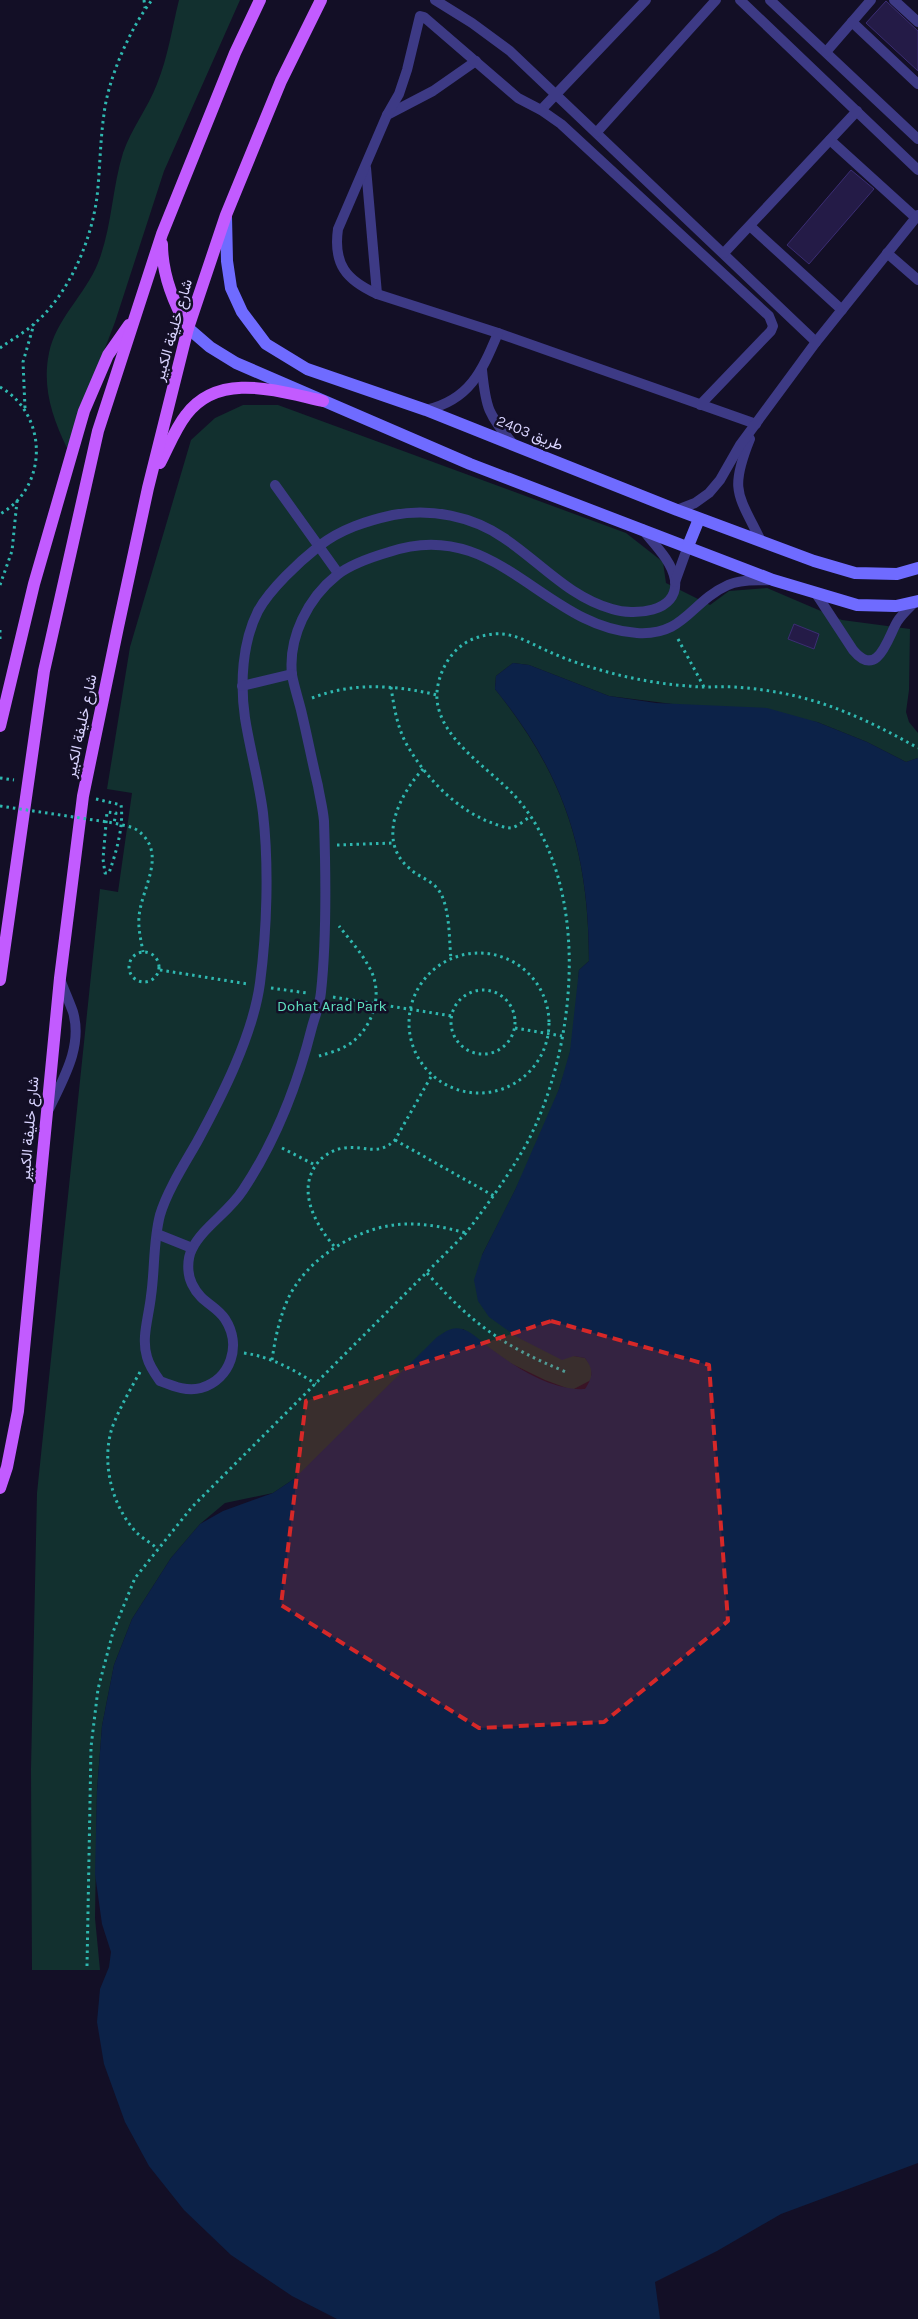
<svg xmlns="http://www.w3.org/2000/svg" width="918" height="2319" viewBox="0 0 918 2319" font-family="Karla,Vazirmatn,sans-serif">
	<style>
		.green { fill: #12302f }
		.water { fill: #0c2248 }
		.building { fill: #241b47; stroke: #3b2d73 }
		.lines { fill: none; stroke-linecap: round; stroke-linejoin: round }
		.path { stroke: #2fb8b0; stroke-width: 3; stroke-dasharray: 2.5 4; stroke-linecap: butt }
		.lane { stroke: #3d3a85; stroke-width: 10 }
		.secondary { stroke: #6f6bff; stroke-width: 12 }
		.primary { stroke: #c25bff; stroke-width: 12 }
		.path-bridge { stroke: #2fb8b0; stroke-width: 3; stroke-dasharray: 2.5 4; stroke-linecap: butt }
		.marked { fill: #d62828; fill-opacity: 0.2; stroke: #d62828; stroke-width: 4; stroke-dasharray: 10 6; stroke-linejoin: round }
		.labels { text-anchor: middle; stroke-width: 5; stroke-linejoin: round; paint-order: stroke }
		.street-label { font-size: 15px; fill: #d9d4ff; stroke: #130f26 }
		.park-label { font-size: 15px; fill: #5fe0c0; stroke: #130f26 }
	</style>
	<rect width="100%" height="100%" fill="#130f26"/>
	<g class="green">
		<path d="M 179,0 L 240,0 L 164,171 L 115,322 L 67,448 C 52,417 42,387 49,353 C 56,319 85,295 98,263 C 112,228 112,188 123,153 C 131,129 148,108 157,84 C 168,57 172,28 179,0 Z"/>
		<path d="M 243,405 L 278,405 L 626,533 L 663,562 L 666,583 L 710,605 L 729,591 L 767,588 L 842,620 L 910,629 L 909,690 L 906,712 L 909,722 L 918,733 L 918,758 L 906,762 L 867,742 L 817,722 L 609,696 L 529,665 L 513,663 L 496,676 L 495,689 C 564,775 589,851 589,961 L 579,970 C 577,997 576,1026 570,1053 C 552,1124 515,1190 482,1255 L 574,1356 L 585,1358 L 592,1367 L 591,1380 L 572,1390 L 545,1380 L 508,1362 L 463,1329 L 294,1479 L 273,1493 L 225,1503 L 200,1524 L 171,1558 L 132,1619 L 114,1665 L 102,1726 L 97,1791 L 95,1918 L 100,1970 L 32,1970 L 31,1769 L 37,1493 L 100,889 L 118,892 L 132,793 L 107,789 L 130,647 L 191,440 L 215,418 Z"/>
	</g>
	<path class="water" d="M 513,663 L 529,665 L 609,696 L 656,703 L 767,708 L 817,722 L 867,742 L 906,762 L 918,758 L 918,2163 L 781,2214 L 717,2251 L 655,2282 L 660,2319 L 337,2319 L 292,2296 L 231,2255 L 184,2210 L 149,2166 L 125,2122 L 104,2064 L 97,2022 L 100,1989 L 109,1967 L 111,1952 L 102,1924 L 95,1874 L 97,1791 L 102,1726 L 114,1665 L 132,1619 L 171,1558 L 200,1524 L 223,1511 L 273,1493 L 294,1479 L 437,1337 C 445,1332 452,1326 462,1329 C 473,1332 485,1345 494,1351 C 518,1369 554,1391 585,1389 C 593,1377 594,1370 585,1358 L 574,1356 L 562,1360 L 517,1337 L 489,1317 L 478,1301 L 474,1280 L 482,1255 L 515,1190 L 559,1089 L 570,1051 L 579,970 L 589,961 C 589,851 564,774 495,689 L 496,676 Z"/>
	<g class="building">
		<path d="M 886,1 L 918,31 L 918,71 L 866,23 Z"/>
		<path d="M 851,170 L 874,189 L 809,264 L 787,245 Z"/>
		<path d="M 794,624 L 819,634 L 814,649 L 788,639 Z"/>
	</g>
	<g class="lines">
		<g class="path">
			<path d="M 144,0 L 145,8"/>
			<path d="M 0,348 C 11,340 24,333 34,324 C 69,294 91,242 97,197 C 100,170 100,142 104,114 C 108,79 130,28 152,0"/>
			<path d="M 0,387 C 48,414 49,487 0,514"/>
			<path d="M 25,408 L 23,362 L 34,324"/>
			<path d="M 0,585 L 12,551 L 17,501"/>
			<path d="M 0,630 L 0,640"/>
			<path d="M 678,639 L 704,687"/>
			<path d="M 391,687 C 394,707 397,727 407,745 C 426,778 454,807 489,822 C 496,824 503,828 511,828 C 517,827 525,820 531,816"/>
			<path d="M 312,698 C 353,682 395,685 437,695"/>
			<path d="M 423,769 C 400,794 376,840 409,868 C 419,878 434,880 441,894 C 450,912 449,939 451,959"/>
			<path d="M 0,778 L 14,780"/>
			<path d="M 96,799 L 121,805 C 124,826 116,853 109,873 L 105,873 L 103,859 L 107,812 L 116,813 L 114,823 C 121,825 131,826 137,830 C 169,853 141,888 139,917 C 138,929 141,940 143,952"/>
			<path d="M 337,845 L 393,843"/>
			<circle cx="144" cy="967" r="15"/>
			<circle cx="479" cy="1023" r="70"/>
			<path d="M 160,970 L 248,984"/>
			<path d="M 271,988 L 307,993"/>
			<circle cx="483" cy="1022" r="32"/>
			<path d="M 333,997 L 452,1016"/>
			<path d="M 515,1028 L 562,1036"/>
			<path d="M 319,1056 C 329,1053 341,1050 351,1043 C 374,1026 384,992 369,967 C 361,952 349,939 339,926"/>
			<path d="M 395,1140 L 494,1196"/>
			<path d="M 282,1148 L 315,1165"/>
			<path d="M 334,1246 C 314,1223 295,1187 320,1160 C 326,1154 335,1149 344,1148 C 365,1145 377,1157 395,1140 L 432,1075"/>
			<path d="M 427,1273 C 472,1324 503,1346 566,1372"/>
			<path d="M 244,1353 C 271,1357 293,1369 316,1384"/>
			<path d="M 272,1360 C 275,1339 279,1320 287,1301 C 306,1257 363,1223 410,1224 C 429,1224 448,1228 466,1233"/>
			<path d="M 140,1372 C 130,1390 119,1409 112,1428 C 101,1463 112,1506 136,1532 C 142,1538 151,1543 158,1549"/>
			<path d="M 87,1966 L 91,1747 L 98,1689 L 113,1632 L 135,1578 L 192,1507 L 466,1233 C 488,1204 509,1175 527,1143 C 578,1046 593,881 514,795 C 488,767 434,736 437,692 C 439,668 455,643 479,637 C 485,635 496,633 502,634 C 519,635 535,646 550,652 C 567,660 586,666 604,671 C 632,679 660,684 689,686 C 704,688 719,686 735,687 C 761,689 788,693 814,701 C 851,712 884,729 918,748"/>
		</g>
		<g class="lane">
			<path d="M 435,0 L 472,23 L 510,51 L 816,342"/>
			<path d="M 740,0 L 918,170"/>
			<path d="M 770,0 L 918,139"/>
			<path d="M 894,0 L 918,22"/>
			<path d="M 852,22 L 918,84"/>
			<path d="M 826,52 L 871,0"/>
			<path d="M 541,110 L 646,0"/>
			<path d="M 387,115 L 433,91 L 476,61"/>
			<path d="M 597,132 L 716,0"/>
			<path d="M 830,140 L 916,218"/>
			<path d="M 366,168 L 377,294"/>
			<path d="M 750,226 L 842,310"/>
			<path d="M 724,253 L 857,111"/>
			<path d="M 887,253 L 918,280"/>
			<path d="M 482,370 C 486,410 488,413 513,444"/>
			<path d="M 700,405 L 771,331 L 773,326 L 769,316 L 561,124 L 541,110 L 518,98 L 424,17 L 420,16 L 407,70 L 399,94 L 387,115 L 338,229 C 333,264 346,280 377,294 L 498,333 L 756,424"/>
			<path d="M 426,410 C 470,400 482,371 498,333"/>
			<path d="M 750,439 C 729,491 738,494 761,541"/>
			<path d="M 275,485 L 338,573"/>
			<path d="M 677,510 L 695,503 L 709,493 L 720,480 L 740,445 L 816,342 L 918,215"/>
			<path d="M 642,529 C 654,544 672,561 675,580 C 679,613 633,616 612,609 C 569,597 540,562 504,538 C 472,516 431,508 393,515 C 366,521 341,529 319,546 C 299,562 270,589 258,611 C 242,643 240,684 245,718 C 250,750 259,781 263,813 C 269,866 267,930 260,983 C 253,1035 222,1096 197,1142 C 185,1163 167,1191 160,1215 C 153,1242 155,1269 151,1296 C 149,1316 141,1338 147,1357 C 149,1365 155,1374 160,1381 C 173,1386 187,1392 201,1388 C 231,1379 242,1345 225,1319 C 216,1305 201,1303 192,1284 C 187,1274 187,1259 192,1249 C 203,1227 229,1212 243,1190 C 275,1142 298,1083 312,1027 C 315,1016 320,1004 321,992 C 327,936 326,878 324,821 C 323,809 320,798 318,786 C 312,761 307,735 301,710 C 298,698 294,686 292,675 C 288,637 308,598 337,575 C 351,564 372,557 389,552 C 496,515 543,627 637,633 C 685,636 690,602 728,585 C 740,579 757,581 770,580"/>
			<path d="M 675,582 L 688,546"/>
			<path d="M 815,592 L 853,650 C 878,680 888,637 897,622 C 902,614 909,608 916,601"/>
			<path d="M 242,686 L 292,674"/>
			<path d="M 49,1109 C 63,1079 83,1047 73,1012 C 69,1001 64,990 60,979"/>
			<path d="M 157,1234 L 192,1248"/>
		</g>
		<g class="secondary">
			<path d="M 226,217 L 227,261 L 231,288 L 242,312 L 266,344 L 307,369 L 426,410 L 677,510 L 814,561 L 855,573 L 897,574 L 918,568"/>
			<path d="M 188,328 L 210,347 L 236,363 L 470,464 L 773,580 L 857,605 L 896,606 L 918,601"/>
			<path d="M 688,546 L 699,519"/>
		</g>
		<g class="primary">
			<path d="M 162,244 C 162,275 173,302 188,328"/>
			<path d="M 160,463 C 168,448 175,429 186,415 C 219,371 277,391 323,401"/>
			<path d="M 0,726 L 34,584 L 84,411 L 108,355 L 129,325"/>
			<path d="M 0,980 L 44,671 L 98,431 L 162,234 L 235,53 L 260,0"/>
			<path d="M 0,1488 L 7,1467 L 18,1411 L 60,978 L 83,796 L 118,627 L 148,488 L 188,328 L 226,215 L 281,81 L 321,0"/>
		</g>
		<path class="path-bridge" d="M 0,806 L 114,823"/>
	</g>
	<path class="marked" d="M 551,1321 L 709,1365 L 728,1621 L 604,1722 L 479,1728 L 281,1605 L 306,1401 Z"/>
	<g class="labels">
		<g class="street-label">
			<text transform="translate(173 330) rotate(-74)" y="5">شارع خليفة الكبير</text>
			<text transform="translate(530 433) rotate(22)" y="5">طريق 2403</text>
			<text transform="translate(81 726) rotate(-78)" y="5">شارع خليفة الكبير</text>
			<text transform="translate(29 1129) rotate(-85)" y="5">شارع خليفة الكبير</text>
		</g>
		<g class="park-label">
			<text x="332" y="1011">Dohat Arad Park</text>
		</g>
	</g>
</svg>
